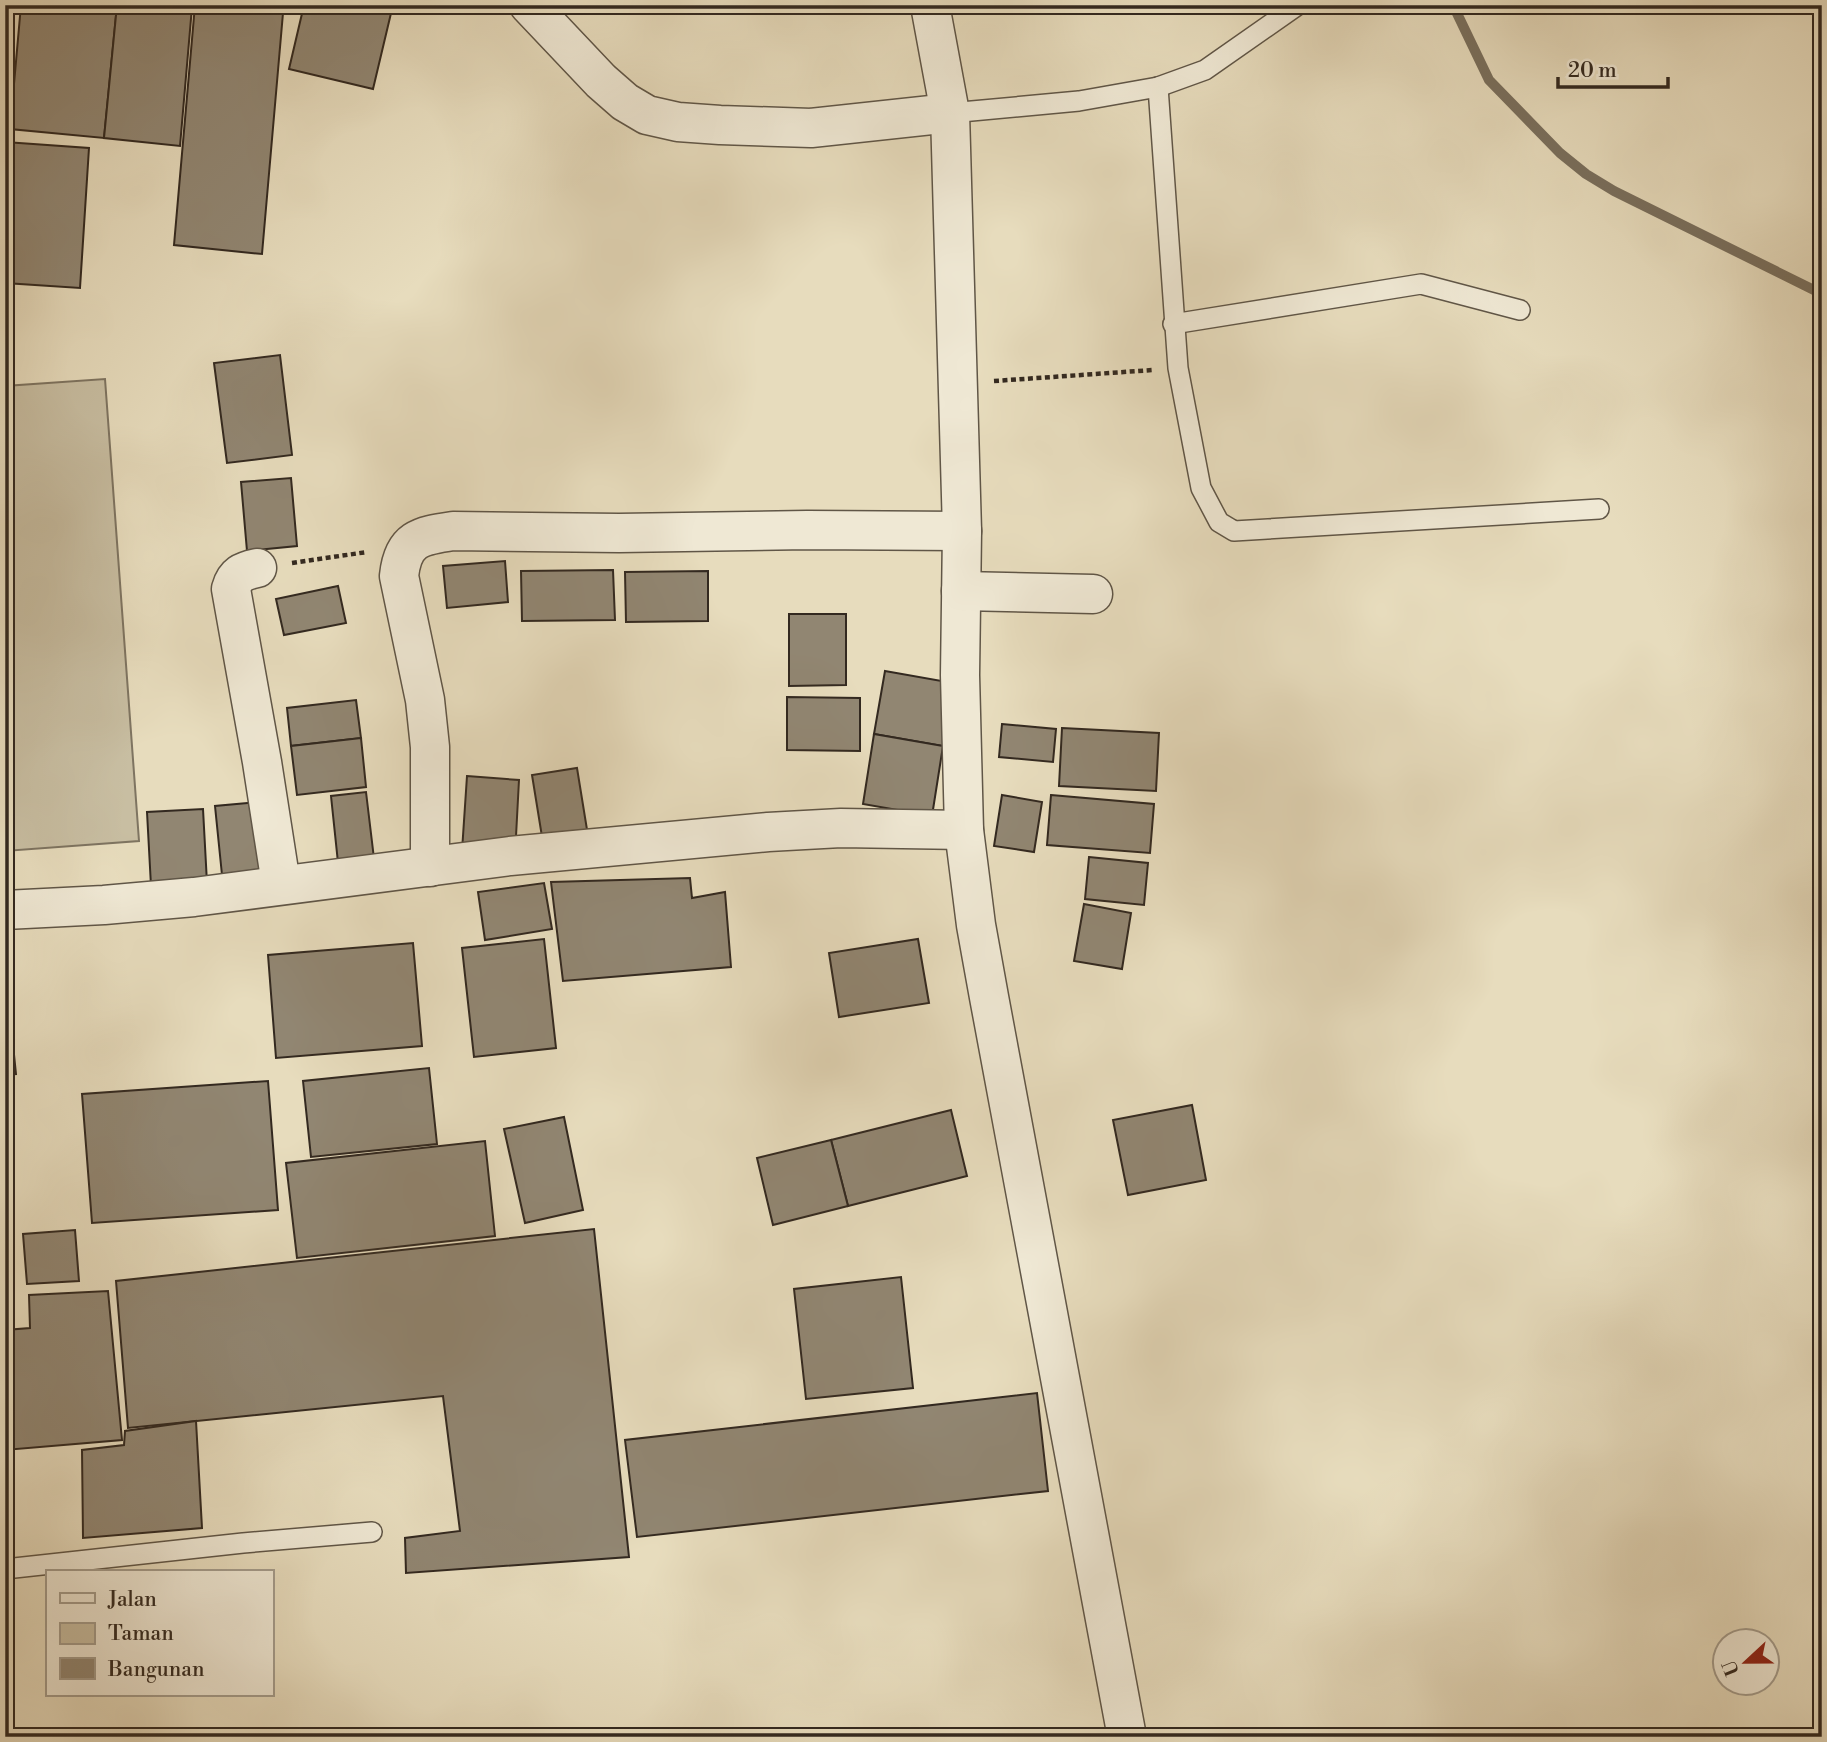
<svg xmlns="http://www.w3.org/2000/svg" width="1827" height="1742" viewBox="0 0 1827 1742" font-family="'Libre Bodoni',serif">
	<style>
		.green { fill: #c8bea2; stroke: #7e7461; stroke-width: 2 }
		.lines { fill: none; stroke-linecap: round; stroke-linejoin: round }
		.stream { stroke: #7a705e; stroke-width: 10 }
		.building { fill: #918672; stroke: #332920; stroke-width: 2 }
		.service-casing { stroke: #605647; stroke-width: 22 }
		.minor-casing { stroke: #605647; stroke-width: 41 }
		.path { stroke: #332920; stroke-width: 4.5; stroke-dasharray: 5 3.5; stroke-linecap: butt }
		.service { stroke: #efe8d4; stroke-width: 19 }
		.minor { stroke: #efe8d4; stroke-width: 38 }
	</style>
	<rect width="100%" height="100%" fill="#e7dcbd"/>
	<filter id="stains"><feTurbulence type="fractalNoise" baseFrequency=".00286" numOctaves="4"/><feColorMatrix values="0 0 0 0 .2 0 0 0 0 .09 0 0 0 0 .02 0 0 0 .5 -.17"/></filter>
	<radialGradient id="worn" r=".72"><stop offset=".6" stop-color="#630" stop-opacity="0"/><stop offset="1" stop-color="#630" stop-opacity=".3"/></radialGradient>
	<path class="green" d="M 105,379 L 139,841 L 5,851 L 5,386 Z"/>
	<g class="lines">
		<path class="stream" d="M 1453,5 L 1489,80 L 1560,153 L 1586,174 L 1614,191 L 1822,294"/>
	</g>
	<g class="building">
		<path d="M 21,5 L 117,5 L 104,138 L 10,129 Z"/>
		<path d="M 117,5 L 192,7 L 180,146 L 104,138 Z"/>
		<path d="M 195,5 L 283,13 L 262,254 L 174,245 Z"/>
		<path d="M 304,5 L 375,5 L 392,9 L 373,89 L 289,69 Z"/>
		<path d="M 5,142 L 89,148 L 80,288 L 5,283 Z"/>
		<path d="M 280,355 L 292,455 L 227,463 L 214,363 Z"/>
		<path d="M 291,478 L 297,546 L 247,551 L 241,482 Z"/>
		<path d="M 505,561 L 508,602 L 447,608 L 443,566 Z"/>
		<path d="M 613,570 L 615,620 L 522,621 L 521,571 Z"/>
		<path d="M 708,571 L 708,621 L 626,622 L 625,572 Z"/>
		<path d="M 338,586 L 346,623 L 284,635 L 276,599 Z"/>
		<path d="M 789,614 L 846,614 L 846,685 L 789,686 Z"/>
		<path d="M 885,671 L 953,683 L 943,746 L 874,734 Z"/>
		<path d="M 787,697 L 860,698 L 860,751 L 787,750 Z"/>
		<path d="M 356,700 L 361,738 L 291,746 L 287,708 Z"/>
		<path d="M 1002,724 L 1056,729 L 1053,762 L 999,757 Z"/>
		<path d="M 1062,728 L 1159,733 L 1156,791 L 1059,786 Z"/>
		<path d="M 874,734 L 943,746 L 932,816 L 863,804 Z"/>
		<path d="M 361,738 L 366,787 L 297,795 L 291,746 Z"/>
		<path d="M 577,768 L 589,842 L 544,849 L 532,775 Z"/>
		<path d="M 467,776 L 519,780 L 515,855 L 462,851 Z"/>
		<path d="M 366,792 L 375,867 L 339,872 L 331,796 Z"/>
		<path d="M 1002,795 L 1042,802 L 1034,852 L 994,846 Z"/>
		<path d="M 1051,795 L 1154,804 L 1150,853 L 1047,845 Z"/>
		<path d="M 259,802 L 265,870 L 222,875 L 215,806 Z"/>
		<path d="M 203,809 L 207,883 L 151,886 L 147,812 Z"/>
		<path d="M 1089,857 L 1148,863 L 1144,905 L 1085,899 Z"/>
		<path d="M 690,878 L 692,898 L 725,892 L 731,967 L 563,981 L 551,882 Z"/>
		<path d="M 544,883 L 552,929 L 485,940 L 478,892 Z"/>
		<path d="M 1084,904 L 1131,913 L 1122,969 L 1074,961 Z"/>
		<path d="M 544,939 L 556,1048 L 474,1057 L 462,948 Z"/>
		<path d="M 918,939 L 929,1003 L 839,1017 L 829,953 Z"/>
		<path d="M 413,943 L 422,1046 L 276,1058 L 268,955 Z"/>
		<path d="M 5,967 L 16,1074 L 5,1075 Z"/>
		<path d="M 429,1068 L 437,1144 L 311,1157 L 303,1081 Z"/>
		<path d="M 268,1081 L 278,1210 L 92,1223 L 82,1094 Z"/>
		<path d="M 1192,1105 L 1206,1180 L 1128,1195 L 1113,1120 Z"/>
		<path d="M 951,1110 L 967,1176 L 848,1206 L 831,1140 Z"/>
		<path d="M 564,1117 L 583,1210 L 525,1223 L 504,1129 Z"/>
		<path d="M 831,1140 L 848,1206 L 773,1225 L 757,1158 Z"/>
		<path d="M 485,1141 L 495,1236 L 297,1258 L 286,1163 Z"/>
		<path d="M 594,1229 L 629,1557 L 406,1573 L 405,1538 L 460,1531 L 443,1396 L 128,1428 L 116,1281 Z"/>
		<path d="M 75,1230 L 79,1281 L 27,1284 L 23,1234 Z"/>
		<path d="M 901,1277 L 913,1388 L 806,1399 L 794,1289 Z"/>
		<path d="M 108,1291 L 122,1440 L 5,1450 L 5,1330 L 30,1328 L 29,1295 Z"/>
		<path d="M 1037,1393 L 1048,1491 L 637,1537 L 625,1440 Z"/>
		<path d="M 196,1421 L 202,1528 L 83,1538 L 82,1450 L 124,1445 L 125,1431 Z"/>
	</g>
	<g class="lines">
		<defs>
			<g id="service">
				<path d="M 1158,87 L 1178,368 L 1201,488 L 1219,522 L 1234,531 L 1599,509"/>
				<path d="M 950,113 L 1079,101 L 1158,87 L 1205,70 L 1298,5"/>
				<path d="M 1173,324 L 1421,284 L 1520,310"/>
				<path d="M 5,1569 L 243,1543 L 372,1532"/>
			</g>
			<g id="minor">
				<path d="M 529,5 L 601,81 L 625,102 L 647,115 L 678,122 L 720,125 L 811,128 L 950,113"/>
				<path d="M 930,5 L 950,113 L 962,531 L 960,675 L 964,830 L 976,925 L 989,997 L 1127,1737"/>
				<path d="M 257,568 C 243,571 235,574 231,589 L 262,762 L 281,884"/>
				<path d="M 961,591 L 1093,594"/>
				<path d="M 430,867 L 430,747 L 425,700 L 399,576 C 403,539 419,536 453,531 L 619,533 L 807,530 L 962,531"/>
				<path d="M 5,910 L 104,905 L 194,897 L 510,856 L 768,832 L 841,828 L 964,830"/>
			</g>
		</defs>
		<use href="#service" class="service-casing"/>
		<use href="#minor" class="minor-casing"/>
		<g class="path">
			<path d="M 994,381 L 1153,370"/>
			<path d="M 292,563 L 367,552"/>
		</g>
		<use href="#service" class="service"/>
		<use href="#minor" class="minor"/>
	</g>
	<rect width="1827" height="1742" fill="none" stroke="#e7dcbd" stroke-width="28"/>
	<rect x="7" y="7" width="1813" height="1728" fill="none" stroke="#332920" stroke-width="3.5"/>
	<rect x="14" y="14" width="1799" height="1714" fill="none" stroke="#332920" stroke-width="2"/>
	<rect x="46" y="1570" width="228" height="126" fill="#efe8d4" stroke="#a49c8c" stroke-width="2"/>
	<rect x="60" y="1593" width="35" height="10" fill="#efe8d4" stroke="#a49c8c" stroke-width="2"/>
	<text x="108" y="1606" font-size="21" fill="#332920">Jalan</text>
	<rect x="60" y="1623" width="35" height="21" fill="#c8bea2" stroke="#a49c8c" stroke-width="2"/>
	<text x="108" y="1640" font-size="21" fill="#332920">Taman</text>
	<rect x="60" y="1658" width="35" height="21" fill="#918672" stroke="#a49c8c" stroke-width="2"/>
	<text x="108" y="1676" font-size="21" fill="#332920">Bangunan</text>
	<g transform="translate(1746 1662) rotate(248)"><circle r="33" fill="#efe8d4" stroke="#a49c8c" stroke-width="2"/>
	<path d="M0-5L12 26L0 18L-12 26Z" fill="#8f2418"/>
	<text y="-10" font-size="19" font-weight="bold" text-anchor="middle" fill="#332920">U</text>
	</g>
	<path d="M1558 77v10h110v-10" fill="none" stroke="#332920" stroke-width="3.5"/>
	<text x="1568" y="77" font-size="21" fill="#332920" stroke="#efe8d4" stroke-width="5" paint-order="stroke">20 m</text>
	<rect width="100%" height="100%" filter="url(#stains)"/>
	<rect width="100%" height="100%" fill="url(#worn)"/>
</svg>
